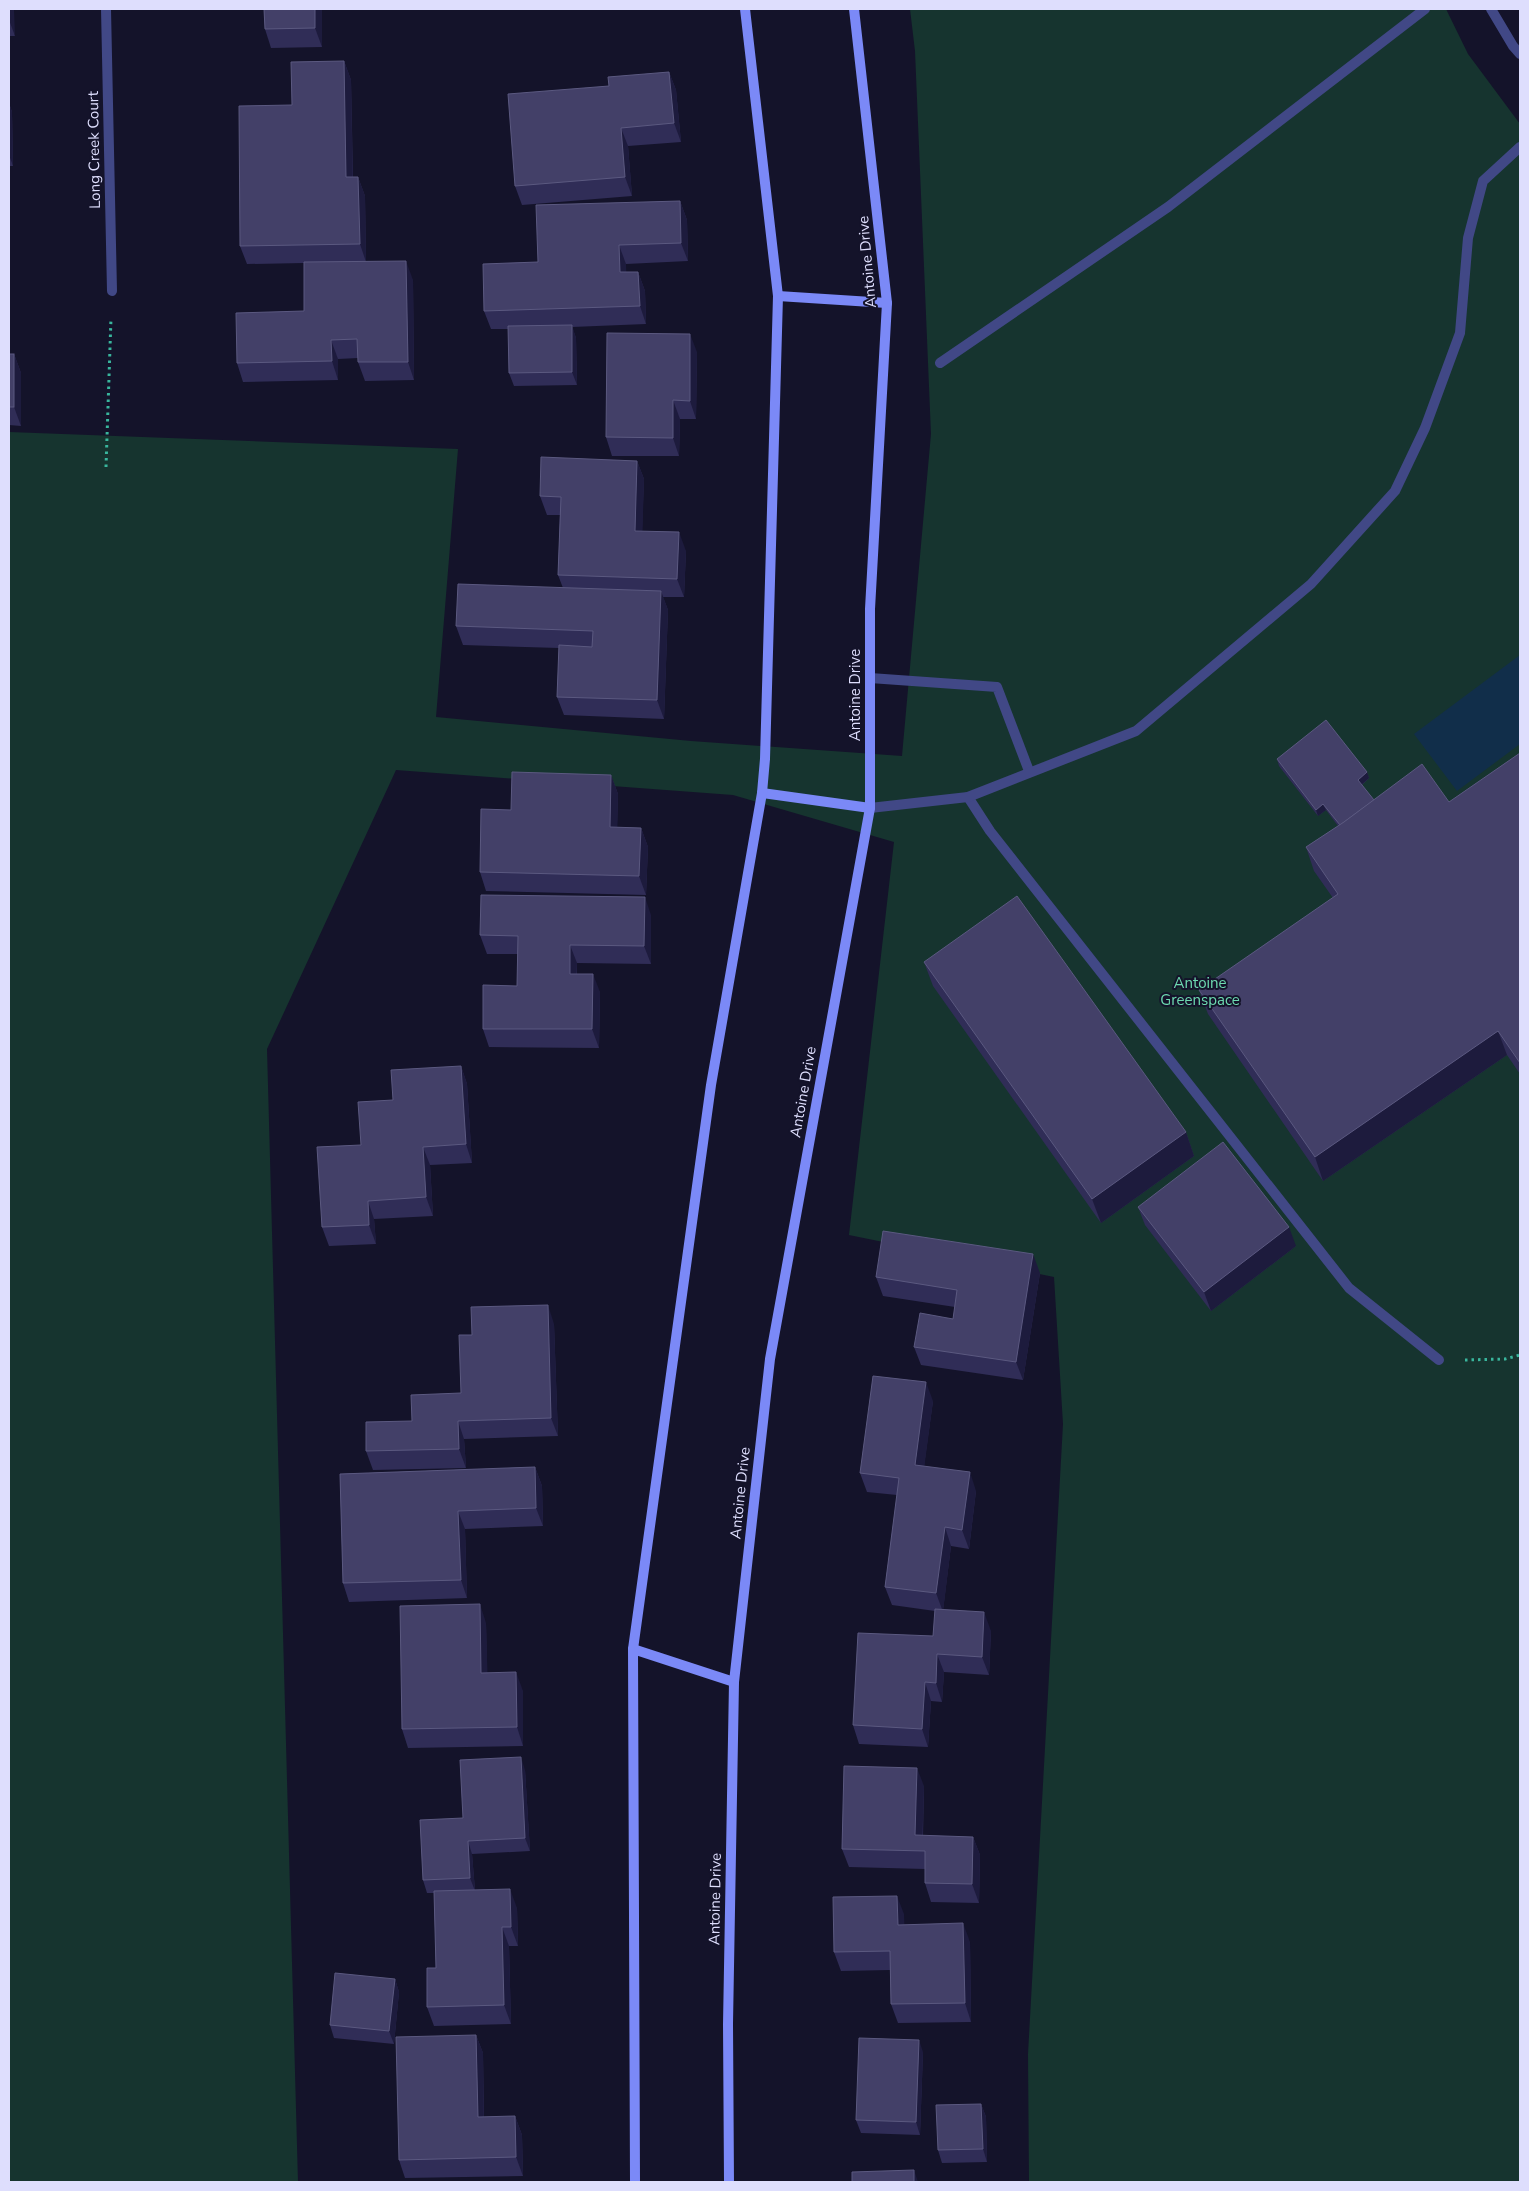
<svg xmlns="http://www.w3.org/2000/svg" width="1529" height="2191" viewBox="0 0 1529 2191" font-family="'Nunito Sans',sans-serif">
	<style>
		.green { fill: #16342f }
		.water { fill: #112e4a }
		.lines { fill: none; stroke-linecap: round; stroke-linejoin: round }
		.path { stroke: #39b69d; stroke-width: 3; stroke-dasharray: 2.5 4; stroke-linecap: butt }
		.service { stroke: #414886; stroke-width: 10 }
		.minor { stroke: #414886; stroke-width: 10 }
		.secondary { stroke: #7b89f7; stroke-width: 10 }
		.wall { fill: #302d57 }
		.shaded-wall { fill: #1d1b3d }
		.building { fill: #434068; stroke: #5b5980 }
		.labels { text-anchor: middle; stroke-width: 4; stroke-linejoin: round; paint-order: stroke }
		.street-label { font-size: 15px; fill: #dedefd; stroke: #14132a }
		.park-label { font-size: 15px; fill: #6ddab0; stroke: #14132a }
	</style>
	<rect width="100%" height="100%" fill="#14132a"/>
	<path class="green" d="M 910,9 L 1446,9 L 1468,54 L 1520,124 L 1520,2182 L 1029,2182 L 1028,2054 L 1063,1424 L 1054,1277 L 849,1235 L 894,842 L 733,795 L 396,770 L 267,1049 L 298,2182 L 9,2182 L 9,432 L 458,449 L 436,717 L 691,741 L 902,756 L 931,434 L 915,51 Z"/>
	<path class="water" d="M 1520,655 L 1520,744 L 1457,791 L 1414,734 Z"/>
	<g class="lines">
		<g class="path">
			<path d="M 106,467 L 111,318"/>
			<path d="M 1465,1360 L 1505,1359 L 1520,1355"/>
		</g>
		<g class="service">
			<path d="M 940,363 L 1168,207 L 1425,9"/>
			<path d="M 870,678 L 997,687 L 1029,771"/>
			<path d="M 968,797 L 990,831 L 1349,1288 L 1439,1360"/>
			<path d="M 870,808 L 968,797 L 1136,731 L 1311,584 L 1395,491 L 1425,428 L 1460,333 L 1468,238 L 1483,181 L 1520,147"/>
		</g>
		<g class="minor">
			<path d="M 106,9 L 112,291"/>
			<path d="M 1491,9 L 1513,46 L 1520,54"/>
		</g>
		<g class="secondary">
			<path d="M 778,296 L 887,303"/>
			<path d="M 762,793 L 870,808"/>
			<path d="M 633,1649 L 734,1682"/>
			<path d="M 635,2182 L 633,1649 L 711,1085 L 762,793 L 765,759 L 778,296 L 745,9"/>
			<path d="M 729,2182 L 728,2024 L 734,1682 L 770,1359 L 870,808 L 870,609 L 887,303 L 854,9"/>
		</g>
	</g>
	<g class="wall">
		<path d="M 9,9 L 15,36 L 9,36 Z"/>
		<path d="M 264,9 L 322,9 L 322,47 L 271,48 L 265,29 Z"/>
		<path d="M 344,61 L 351,80 L 353,177 L 358,177 L 365,196 L 366,262 L 413,280 L 414,380 L 365,381 L 358,362 L 358,358 L 338,359 L 338,380 L 243,382 L 237,363 L 304,311 L 304,263 L 247,264 L 240,246 L 292,105 Z"/>
		<path d="M 669,72 L 676,90 L 681,142 L 628,146 L 632,196 L 522,205 L 515,186 L 609,86 Z"/>
		<path d="M 9,103 L 12,112 L 13,166 L 9,166 Z"/>
		<path d="M 680,201 L 687,220 L 688,261 L 626,264 L 626,272 L 638,272 L 645,291 L 646,324 L 572,327 L 576,338 L 577,385 L 514,386 L 509,373 L 508,329 L 491,329 L 484,311 L 538,262 Z"/>
		<path d="M 697,352 L 696,419 L 680,419 L 679,456 L 612,456 L 606,437 Z"/>
		<path d="M 9,354 L 14,354 L 21,373 L 21,426 L 9,425 Z"/>
		<path d="M 637,461 L 644,479 L 642,531 L 686,551 L 684,597 L 663,597 L 668,610 L 664,719 L 564,715 L 557,697 L 559,648 L 463,645 L 456,626 L 563,588 L 558,575 L 560,515 L 547,515 L 540,496 Z"/>
		<path d="M 1520,753 L 1520,1074 L 1507,1055 L 1323,1181 L 1208,1014 L 1199,990 L 1333,898 L 1314,871 L 1306,847 L 1338,826 L 1326,810 L 1318,816 L 1279,766 L 1277,759 L 1367,772 L 1369,778 L 1362,785 L 1374,800 L 1449,802 Z"/>
		<path d="M 611,775 L 618,794 L 617,827 L 641,828 L 648,847 L 646,895 L 486,891 L 480,872 L 511,810 Z"/>
		<path d="M 651,915 L 651,964 L 577,963 L 577,974 L 600,992 L 599,1048 L 489,1047 L 483,1029 L 517,986 L 518,954 L 487,954 L 480,935 Z"/>
		<path d="M 924,962 L 1186,1132 L 1194,1156 L 1101,1223 L 933,986 Z"/>
		<path d="M 461,1066 L 467,1084 L 472,1163 L 430,1165 L 433,1216 L 374,1219 L 376,1244 L 329,1246 L 322,1227 L 361,1145 L 393,1100 Z"/>
		<path d="M 1138,1207 L 1296,1246 L 1211,1311 L 1145,1225 Z"/>
		<path d="M 1040,1273 L 1023,1380 L 921,1365 L 914,1347 L 953,1319 L 955,1307 L 883,1296 L 876,1277 Z"/>
		<path d="M 554,1324 L 558,1436 L 464,1439 L 466,1468 L 373,1470 L 366,1451 L 412,1421 L 461,1393 L 472,1335 Z"/>
		<path d="M 933,1401 L 924,1466 L 976,1491 L 969,1549 L 951,1546 L 943,1610 L 991,1631 L 989,1675 L 944,1672 L 942,1702 L 931,1701 L 928,1747 L 859,1744 L 853,1725 L 933,1636 L 935,1611 L 892,1605 L 885,1587 L 897,1495 L 867,1492 L 860,1473 Z"/>
		<path d="M 535,1467 L 542,1486 L 543,1526 L 465,1529 L 467,1598 L 349,1602 L 343,1583 L 340,1474 Z"/>
		<path d="M 486,1623 L 487,1673 L 523,1691 L 523,1746 L 408,1748 L 402,1729 Z"/>
		<path d="M 525,1770 L 530,1851 L 472,1854 L 475,1890 L 517,1908 L 518,1946 L 509,1946 L 511,2024 L 434,2026 L 427,2007 L 436,1968 L 434,1893 L 427,1893 L 423,1880 L 463,1818 Z"/>
		<path d="M 924,1786 L 923,1836 L 973,1837 L 980,1855 L 979,1903 L 931,1902 L 925,1883 L 925,1869 L 849,1867 L 842,1849 Z"/>
		<path d="M 904,1914 L 904,1925 L 970,1942 L 971,2022 L 898,2023 L 891,2004 L 890,1970 L 841,1971 L 834,1952 Z"/>
		<path d="M 395,1979 L 399,1992 L 394,2044 L 334,2038 L 330,2025 Z"/>
		<path d="M 476,2035 L 483,2053 L 484,2117 L 515,2116 L 522,2135 L 523,2176 L 405,2178 L 399,2160 Z"/>
		<path d="M 923,2052 L 920,2135 L 861,2133 L 856,2120 Z"/>
		<path d="M 981,2104 L 986,2117 L 987,2162 L 942,2163 L 938,2150 Z"/>
	</g>
	<g class="shaded-wall">
		<path d="M 9,9 L 14,9 L 15,36 L 9,20 Z"/>
		<path d="M 315,9 L 322,9 L 322,47 L 315,28 Z"/>
		<path d="M 344,61 L 351,80 L 353,196 L 346,177 Z"/>
		<path d="M 669,72 L 676,90 L 681,142 L 674,123 Z"/>
		<path d="M 9,103 L 12,112 L 13,166 L 9,155 Z"/>
		<path d="M 621,128 L 628,146 L 632,196 L 625,177 Z"/>
		<path d="M 358,177 L 365,196 L 366,262 L 360,244 Z"/>
		<path d="M 680,201 L 687,220 L 688,261 L 681,243 Z"/>
		<path d="M 619,245 L 626,264 L 627,291 L 620,272 Z"/>
		<path d="M 406,261 L 413,280 L 414,380 L 408,362 Z"/>
		<path d="M 638,272 L 645,291 L 646,324 L 640,306 Z"/>
		<path d="M 572,325 L 576,338 L 577,385 L 572,372 Z"/>
		<path d="M 690,334 L 697,352 L 696,419 L 690,401 Z"/>
		<path d="M 331,340 L 338,359 L 338,380 L 332,361 Z"/>
		<path d="M 14,354 L 21,373 L 21,426 L 14,407 Z"/>
		<path d="M 673,400 L 680,419 L 679,456 L 673,438 Z"/>
		<path d="M 637,461 L 644,479 L 642,549 L 635,531 Z"/>
		<path d="M 679,532 L 686,551 L 684,597 L 677,579 Z"/>
		<path d="M 661,591 L 668,610 L 664,719 L 657,700 Z"/>
		<path d="M 1367,772 L 1369,778 L 1360,786 L 1358,780 Z"/>
		<path d="M 611,775 L 618,794 L 617,845 L 610,827 Z"/>
		<path d="M 1323,804 L 1326,810 L 1318,816 L 1316,810 Z"/>
		<path d="M 641,828 L 648,847 L 646,895 L 639,876 Z"/>
		<path d="M 645,897 L 651,915 L 651,964 L 644,946 Z"/>
		<path d="M 570,945 L 577,963 L 576,992 L 570,974 Z"/>
		<path d="M 593,974 L 600,992 L 599,1048 L 592,1029 Z"/>
		<path d="M 1498,1031 L 1507,1055 L 1323,1181 L 1315,1157 Z"/>
		<path d="M 461,1066 L 467,1084 L 472,1163 L 466,1144 Z"/>
		<path d="M 1186,1132 L 1194,1156 L 1101,1223 L 1092,1199 Z"/>
		<path d="M 423,1147 L 430,1165 L 433,1216 L 426,1197 Z"/>
		<path d="M 368,1201 L 374,1219 L 376,1244 L 369,1225 Z"/>
		<path d="M 1289,1227 L 1296,1246 L 1211,1311 L 1204,1292 Z"/>
		<path d="M 1033,1254 L 1040,1273 L 1023,1380 L 1016,1362 Z"/>
		<path d="M 548,1305 L 554,1324 L 558,1436 L 551,1418 Z"/>
		<path d="M 926,1382 L 933,1401 L 922,1484 L 915,1465 Z"/>
		<path d="M 458,1421 L 464,1439 L 466,1468 L 459,1449 Z"/>
		<path d="M 535,1467 L 542,1486 L 543,1526 L 536,1508 Z"/>
		<path d="M 970,1472 L 976,1491 L 969,1549 L 962,1530 Z"/>
		<path d="M 458,1511 L 465,1529 L 467,1598 L 461,1580 Z"/>
		<path d="M 945,1527 L 951,1546 L 943,1612 L 936,1593 Z"/>
		<path d="M 480,1604 L 486,1623 L 488,1691 L 481,1673 Z"/>
		<path d="M 984,1612 L 991,1631 L 989,1675 L 982,1657 Z"/>
		<path d="M 937,1654 L 944,1672 L 942,1702 L 936,1683 Z"/>
		<path d="M 516,1672 L 523,1691 L 523,1746 L 517,1727 Z"/>
		<path d="M 925,1682 L 931,1701 L 928,1747 L 922,1729 Z"/>
		<path d="M 521,1757 L 525,1770 L 530,1851 L 525,1838 Z"/>
		<path d="M 917,1768 L 924,1786 L 922,1851 L 915,1835 Z"/>
		<path d="M 973,1837 L 980,1855 L 979,1903 L 972,1884 Z"/>
		<path d="M 468,1841 L 472,1854 L 475,1891 L 470,1878 Z"/>
		<path d="M 510,1889 L 517,1908 L 518,1946 L 511,1927 Z"/>
		<path d="M 897,1896 L 904,1914 L 905,1943 L 898,1925 Z"/>
		<path d="M 963,1923 L 970,1942 L 971,2022 L 965,2003 Z"/>
		<path d="M 502,1927 L 509,1946 L 511,2024 L 504,2005 Z"/>
		<path d="M 395,1979 L 399,1992 L 394,2044 L 389,2031 Z"/>
		<path d="M 476,2035 L 483,2053 L 484,2136 L 478,2117 Z"/>
		<path d="M 919,2040 L 923,2052 L 920,2135 L 916,2122 Z"/>
		<path d="M 981,2104 L 986,2117 L 987,2162 L 983,2149 Z"/>
		<path d="M 515,2116 L 522,2135 L 523,2176 L 516,2157 Z"/>
		<path d="M 914,2170 L 918,2182 L 914,2182 Z"/>
	</g>
	<g class="building">
		<path d="M 264,9 L 315,9 L 315,28 L 265,29 Z"/>
		<path d="M 344,61 L 346,177 L 358,177 L 360,244 L 240,246 L 239,106 L 292,105 L 291,62 Z"/>
		<path d="M 669,72 L 674,123 L 621,128 L 625,177 L 515,186 L 508,94 L 609,86 L 608,77 Z"/>
		<path d="M 680,201 L 681,243 L 619,245 L 620,272 L 638,272 L 640,306 L 484,311 L 483,264 L 538,262 L 536,205 Z"/>
		<path d="M 406,261 L 408,362 L 358,362 L 357,339 L 331,340 L 332,361 L 237,363 L 236,313 L 304,311 L 304,262 Z"/>
		<path d="M 572,325 L 572,372 L 509,373 L 508,326 Z"/>
		<path d="M 607,333 L 690,334 L 690,401 L 673,400 L 673,438 L 606,437 Z"/>
		<rect x="9" y="354" width="5" height="53"/>
		<path d="M 541,457 L 637,461 L 635,531 L 679,532 L 677,579 L 558,575 L 561,497 L 540,496 Z"/>
		<path d="M 458,584 L 661,591 L 657,700 L 557,697 L 559,645 L 592,647 L 593,631 L 456,626 Z"/>
		<path d="M 1326,720 L 1367,772 L 1358,780 L 1374,800 L 1340,825 L 1323,804 L 1316,810 L 1277,759 Z"/>
		<path d="M 1520,753 L 1520,1063 L 1498,1031 L 1315,1157 L 1199,990 L 1338,894 L 1306,847 L 1344,822 L 1422,764 L 1449,802 Z"/>
		<path d="M 512,772 L 611,775 L 610,827 L 641,828 L 639,876 L 480,872 L 481,809 L 511,810 Z"/>
		<path d="M 481,895 L 645,897 L 644,946 L 570,945 L 570,974 L 593,974 L 592,1029 L 483,1029 L 483,985 L 517,986 L 518,936 L 480,935 Z"/>
		<path d="M 1017,896 L 1186,1132 L 1092,1199 L 924,962 Z"/>
		<path d="M 461,1066 L 466,1144 L 423,1147 L 426,1197 L 368,1201 L 369,1225 L 322,1227 L 317,1147 L 361,1145 L 358,1102 L 393,1100 L 391,1070 Z"/>
		<path d="M 1223,1142 L 1289,1227 L 1204,1292 L 1138,1207 Z"/>
		<path d="M 883,1231 L 1033,1254 L 1016,1362 L 914,1347 L 920,1313 L 953,1319 L 957,1290 L 876,1277 Z"/>
		<path d="M 548,1305 L 551,1418 L 458,1421 L 459,1449 L 366,1451 L 366,1422 L 412,1421 L 411,1395 L 461,1393 L 459,1335 L 472,1335 L 471,1307 Z"/>
		<path d="M 873,1376 L 926,1382 L 915,1465 L 970,1472 L 962,1530 L 945,1527 L 936,1593 L 885,1587 L 899,1478 L 860,1473 Z"/>
		<path d="M 535,1467 L 536,1508 L 458,1511 L 461,1580 L 343,1583 L 340,1474 Z"/>
		<path d="M 480,1604 L 481,1673 L 516,1672 L 517,1727 L 402,1729 L 400,1606 Z"/>
		<path d="M 935,1609 L 984,1612 L 982,1657 L 937,1654 L 936,1683 L 925,1682 L 922,1729 L 853,1725 L 858,1633 L 933,1636 Z"/>
		<path d="M 521,1757 L 525,1838 L 468,1841 L 470,1878 L 423,1880 L 420,1820 L 463,1818 L 460,1760 Z"/>
		<path d="M 844,1766 L 917,1768 L 915,1835 L 973,1837 L 972,1884 L 925,1883 L 925,1851 L 842,1849 Z"/>
		<path d="M 510,1889 L 511,1927 L 502,1927 L 504,2005 L 427,2007 L 427,1968 L 436,1968 L 434,1891 Z"/>
		<path d="M 897,1896 L 898,1925 L 963,1923 L 965,2003 L 891,2004 L 890,1951 L 834,1952 L 833,1897 Z"/>
		<path d="M 335,1973 L 395,1979 L 389,2031 L 330,2025 Z"/>
		<path d="M 476,2035 L 478,2117 L 515,2116 L 516,2157 L 399,2160 L 396,2037 Z"/>
		<path d="M 859,2038 L 919,2040 L 916,2122 L 856,2120 Z"/>
		<path d="M 981,2104 L 983,2149 L 938,2150 L 936,2105 Z"/>
		<path d="M 914,2170 L 914,2182 L 852,2182 L 852,2172 Z"/>
	</g>
	<g class="labels">
		<g class="street-label">
			<text transform="translate(94 150) rotate(-91)" y="5">Long Creek Court</text>
			<text transform="translate(867 262) rotate(-95)" y="5">Antoine Drive</text>
			<text transform="translate(855 695) rotate(-90)" y="5">Antoine Drive</text>
			<text transform="translate(803 1092) rotate(-80)" y="5">Antoine Drive</text>
			<text transform="translate(740 1493) rotate(-84)" y="5">Antoine Drive</text>
			<text transform="translate(715 1899) rotate(-89)" y="5">Antoine Drive</text>
		</g>
		<g class="park-label">
			<text x="1200" y="988">Antoine<tspan x="1200" dy="17">Greenspace</tspan></text>
		</g>
	</g>
	<rect width="1529" height="2191" fill="none" stroke="#dedefd" stroke-width="20"/>
</svg>
